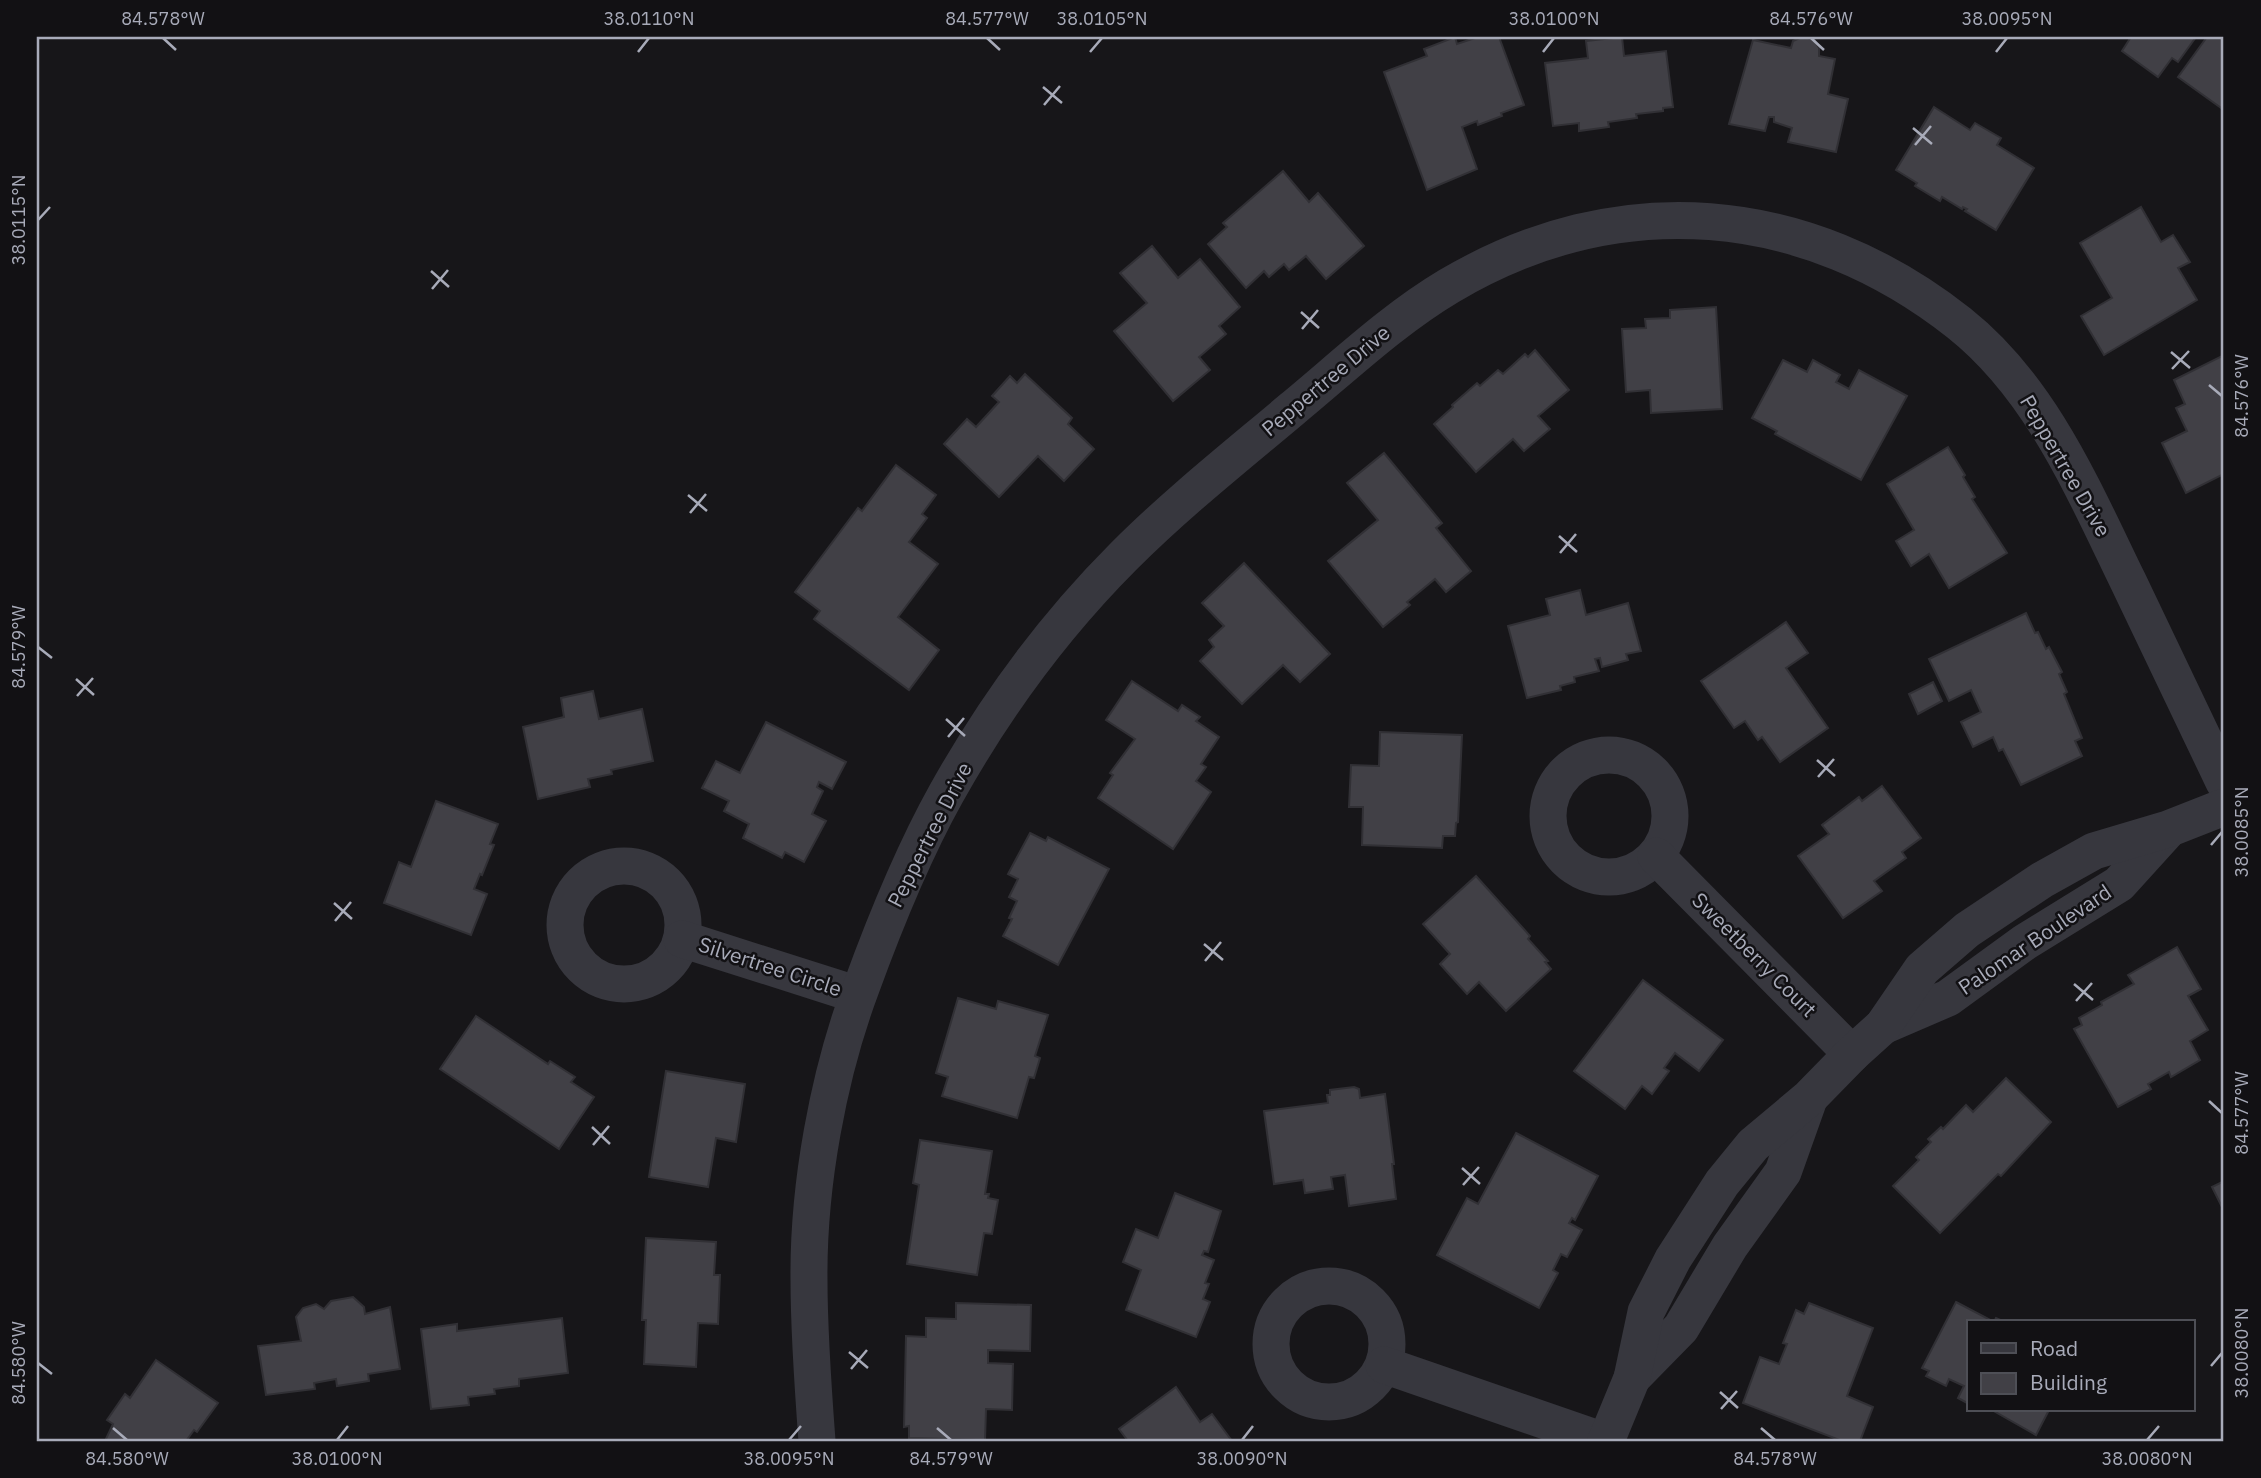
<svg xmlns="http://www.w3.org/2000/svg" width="2261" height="1478" viewBox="0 0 2261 1478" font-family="'IBM Plex Sans',sans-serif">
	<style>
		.building { fill: #414046; stroke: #313035; stroke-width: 2 }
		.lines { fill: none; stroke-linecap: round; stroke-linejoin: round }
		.minor { stroke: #37373e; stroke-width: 37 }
		.ticks { fill: none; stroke: #a8abb9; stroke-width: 2.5 }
		.labels { text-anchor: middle; stroke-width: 5; stroke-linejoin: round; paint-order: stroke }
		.street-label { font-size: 21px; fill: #a8abb9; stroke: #121114 }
		.neatline { fill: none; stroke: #a8abb9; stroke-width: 2.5 }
		.ticks-label { font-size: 18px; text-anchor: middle; fill: #a8abb9 }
	</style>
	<rect width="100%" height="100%" fill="#171619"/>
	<g class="building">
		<path d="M 1455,37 L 1457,44 L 1478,37 L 1499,37 L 1524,105 L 1501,113 L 1502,116 L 1478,125 L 1477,121 L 1462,127 L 1477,169 L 1427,190 L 1384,72 L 1427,56 L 1424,49 Z"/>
		<path d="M 1622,37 L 1624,56 L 1666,51 L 1673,107 L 1663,108 L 1663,111 L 1636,114 L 1637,118 L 1608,122 L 1609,127 L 1579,131 L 1579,123 L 1553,126 L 1545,63 L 1588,58 L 1586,41 Z"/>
		<path d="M 1802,37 L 1814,39 L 1819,48 L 1819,56 L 1835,59 L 1828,94 L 1848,99 L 1836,152 L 1788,142 L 1792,128 L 1774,122 L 1774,117 L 1769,117 L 1765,131 L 1729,124 L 1753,40 L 1791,48 L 1793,41 Z"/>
		<path d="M 2131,37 L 2196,37 L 2178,62 L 2172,58 L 2158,77 L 2122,51 Z"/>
		<path d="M 2207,37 L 2224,37 L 2224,110 L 2178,77 Z"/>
		<path d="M 1934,107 L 1970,130 L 1975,123 L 2001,138 L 1997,145 L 2034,168 L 1996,230 L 1965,211 L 1967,209 L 1963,207 L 1962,209 L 1942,197 L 1940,201 L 1915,186 L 1917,183 L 1896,170 Z"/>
		<path d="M 1283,171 L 1309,202 L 1318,193 L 1364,246 L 1326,279 L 1306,256 L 1289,270 L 1284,264 L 1269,277 L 1264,271 L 1246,288 L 1208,244 L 1227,227 L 1223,223 Z"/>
		<path d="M 2141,207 L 2161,242 L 2173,235 L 2190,262 L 2178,268 L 2197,300 L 2104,355 L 2081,316 L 2112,298 L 2080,243 Z"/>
		<path d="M 1152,246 L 1178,278 L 1200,259 L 1240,307 L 1219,326 L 1226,334 L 1199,357 L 1210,370 L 1173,401 L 1114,331 L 1147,303 L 1120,273 Z"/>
		<path d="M 1716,307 L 1722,409 L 1651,413 L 1650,390 L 1626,392 L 1622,329 L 1646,328 L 1645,319 L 1670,318 L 1670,310 Z"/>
		<path d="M 1535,350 L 1569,390 L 1538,416 L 1550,429 L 1524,451 L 1513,439 L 1476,472 L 1434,424 L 1453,407 L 1452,405 L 1477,383 L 1480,386 L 1498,370 L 1503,374 L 1525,354 L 1528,357 Z"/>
		<path d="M 2224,355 L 2224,474 L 2186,493 L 2162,443 L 2187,431 L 2176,408 L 2185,404 L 2174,380 Z"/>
		<path d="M 1783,360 L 1807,372 L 1813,360 L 1840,375 L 1836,382 L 1849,389 L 1859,370 L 1907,396 L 1861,480 L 1775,434 L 1777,431 L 1752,418 Z"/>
		<path d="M 1025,374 L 1072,418 L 1068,424 L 1094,449 L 1064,481 L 1038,456 L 999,497 L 944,444 L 967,419 L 976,427 L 999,402 L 992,396 L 1010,376 L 1017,383 Z"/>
		<path d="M 1948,447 L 1965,475 L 1963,477 L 1975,497 L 1972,499 L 2007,553 L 1949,588 L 1929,554 L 1911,566 L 1896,541 L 1914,530 L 1887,484 Z"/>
		<path d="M 1384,453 L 1442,523 L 1436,528 L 1471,571 L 1446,592 L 1435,579 L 1407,602 L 1410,605 L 1383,627 L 1328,561 L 1378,520 L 1347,483 Z"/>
		<path d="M 896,465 L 936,495 L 922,514 L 927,518 L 909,542 L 938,564 L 898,617 L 939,650 L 909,690 L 814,619 L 820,611 L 795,592 L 858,508 L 862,511 Z"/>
		<path d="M 1244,563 L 1330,654 L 1300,682 L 1283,665 L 1242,704 L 1200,661 L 1214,647 L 1209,640 L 1224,626 L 1202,603 Z"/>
		<path d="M 1580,590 L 1586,615 L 1628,603 L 1641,651 L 1626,654 L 1628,660 L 1602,667 L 1600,658 L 1595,659 L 1599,671 L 1574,677 L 1575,682 L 1560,686 L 1561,690 L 1527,698 L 1508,626 L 1550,615 L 1546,599 Z"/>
		<path d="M 2026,613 L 2035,633 L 2038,632 L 2046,649 L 2049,647 L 2062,672 L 2059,674 L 2067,692 L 2064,694 L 2082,738 L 2075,741 L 2082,756 L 2021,785 L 2003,749 L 1999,751 L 1993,737 L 1973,747 L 1961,722 L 1981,712 L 1971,690 L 1949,701 L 1929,659 Z"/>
		<path d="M 1786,622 L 1808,653 L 1786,668 L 1828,728 L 1780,762 L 1762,737 L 1758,740 L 1745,721 L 1734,728 L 1701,681 Z"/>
		<path d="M 1132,681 L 1178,711 L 1182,705 L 1200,717 L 1196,721 L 1219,737 L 1201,764 L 1206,767 L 1196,781 L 1211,792 L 1173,849 L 1098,798 L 1113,775 L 1110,773 L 1135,739 L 1106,720 Z"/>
		<path d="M 1933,682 L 1942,701 L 1918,714 L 1909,694 Z"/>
		<path d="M 593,691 L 599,719 L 642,709 L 653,761 L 611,770 L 612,774 L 588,779 L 590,787 L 538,799 L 523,727 L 564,717 L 561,698 Z"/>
		<path d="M 766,722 L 846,762 L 832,789 L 819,782 L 817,787 L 823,791 L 812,814 L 826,821 L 804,862 L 785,852 L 782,858 L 743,838 L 749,824 L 724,811 L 729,801 L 702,788 L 716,761 L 740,773 Z"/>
		<path d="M 1380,732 L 1462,735 L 1458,822 L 1456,823 L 1455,836 L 1443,836 L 1442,848 L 1362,845 L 1363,807 L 1349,807 L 1351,765 L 1379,766 Z"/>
		<path d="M 1882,786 L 1921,838 L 1902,852 L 1906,858 L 1874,881 L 1882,891 L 1843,918 L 1798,856 L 1829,834 L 1822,825 L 1859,797 L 1862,801 Z"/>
		<path d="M 436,801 L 498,824 L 490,844 L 494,845 L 482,875 L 480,874 L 474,889 L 487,894 L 471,935 L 384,903 L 399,862 L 411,867 Z"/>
		<path d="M 1030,833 L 1046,841 L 1048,837 L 1109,869 L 1058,965 L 1003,936 L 1012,919 L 1009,918 L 1017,901 L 1009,897 L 1018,879 L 1008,874 Z"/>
		<path d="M 1476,876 L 1530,936 L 1528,939 L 1548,961 L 1545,962 L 1551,969 L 1506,1011 L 1479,982 L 1467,994 L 1440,964 L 1450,954 L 1423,924 Z"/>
		<path d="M 2177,947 L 2201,989 L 2188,996 L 2208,1030 L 2190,1041 L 2200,1060 L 2171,1077 L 2169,1072 L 2148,1084 L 2151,1089 L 2118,1107 L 2074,1029 L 2082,1025 L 2079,1018 L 2102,1005 L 2101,1002 L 2134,984 L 2128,975 Z"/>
		<path d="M 1643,980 L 1723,1040 L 1699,1071 L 1675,1053 L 1664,1068 L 1669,1071 L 1652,1094 L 1642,1086 L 1625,1109 L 1574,1071 Z"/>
		<path d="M 958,998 L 996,1009 L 998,1001 L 1048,1015 L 1035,1056 L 1040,1058 L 1034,1078 L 1029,1077 L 1017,1118 L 942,1096 L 948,1077 L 936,1073 Z"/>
		<path d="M 476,1016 L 548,1064 L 550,1061 L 575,1077 L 571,1082 L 594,1097 L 559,1149 L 440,1069 Z"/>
		<path d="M 666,1071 L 745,1084 L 736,1142 L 716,1138 L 708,1187 L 649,1177 Z"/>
		<path d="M 2006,1078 L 2051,1122 L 2001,1176 L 1998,1174 L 1940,1233 L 1893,1186 L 1919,1160 L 1916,1157 L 1931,1142 L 1928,1139 L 1941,1127 L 1943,1129 L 1966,1105 L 1973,1112 Z"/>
		<path d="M 1354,1087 L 1359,1089 L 1360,1098 L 1385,1094 L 1394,1164 L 1392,1164 L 1396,1199 L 1349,1206 L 1345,1175 L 1331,1177 L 1333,1189 L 1305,1193 L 1303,1180 L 1274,1184 L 1264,1111 L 1328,1103 L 1327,1095 L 1330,1095 L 1330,1090 Z"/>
		<path d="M 1516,1133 L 1598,1176 L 1575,1220 L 1572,1218 L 1569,1223 L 1582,1230 L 1567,1257 L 1561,1254 L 1553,1270 L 1558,1273 L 1539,1308 L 1437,1255 L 1467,1198 L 1478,1204 Z"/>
		<path d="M 920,1140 L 992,1151 L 985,1194 L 989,1194 L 988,1198 L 998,1200 L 992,1234 L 984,1233 L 977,1275 L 907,1264 L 919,1185 L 913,1183 Z"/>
		<path d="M 2224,1181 L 2224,1211 L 2212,1187 Z"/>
		<path d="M 1175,1193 L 1221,1211 L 1208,1252 L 1204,1251 L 1202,1255 L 1214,1260 L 1205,1283 L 1209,1284 L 1203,1299 L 1210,1302 L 1196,1337 L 1126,1310 L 1141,1270 L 1123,1262 L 1136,1229 L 1158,1238 Z"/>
		<path d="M 646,1238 L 716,1242 L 714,1275 L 720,1275 L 718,1324 L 698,1323 L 696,1367 L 644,1364 L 646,1320 L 642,1320 Z"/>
		<path d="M 353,1297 L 364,1307 L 365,1314 L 390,1307 L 400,1369 L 368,1374 L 369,1381 L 337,1386 L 336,1379 L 314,1383 L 315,1389 L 266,1395 L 258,1346 L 301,1341 L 296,1317 L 303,1308 L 316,1304 L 324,1309 L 331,1301 Z"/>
		<path d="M 1956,1302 L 1994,1322 L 1996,1318 L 2005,1322 L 1969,1322 L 1969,1404 L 1958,1398 L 1964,1386 L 1949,1379 L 1946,1386 L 1926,1376 L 1929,1371 L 1922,1368 Z"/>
		<path d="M 956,1303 L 1031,1305 L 1030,1351 L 988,1350 L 988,1363 L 1013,1364 L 1012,1410 L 986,1409 L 985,1440 L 909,1438 L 909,1426 L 904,1427 L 906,1336 L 926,1337 L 926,1318 L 956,1319 Z"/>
		<path d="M 1809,1303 L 1873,1328 L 1847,1396 L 1873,1407 L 1860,1441 L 1842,1441 L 1743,1403 L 1760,1357 L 1779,1364 L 1787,1344 L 1783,1343 L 1796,1310 L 1804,1314 Z"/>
		<path d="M 562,1318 L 568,1373 L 519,1379 L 519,1386 L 494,1389 L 495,1394 L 468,1397 L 469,1405 L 431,1409 L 421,1329 L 457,1324 L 457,1331 Z"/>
		<path d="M 156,1360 L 218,1403 L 197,1432 L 194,1430 L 186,1441 L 105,1441 L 113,1424 L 107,1420 L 125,1394 L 130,1398 Z"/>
		<path d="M 1176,1387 L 1200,1422 L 1212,1414 L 1232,1441 L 1128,1441 L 1119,1429 Z"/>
		<path d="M 1992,1410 L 2049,1410 L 2036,1435 Z"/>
	</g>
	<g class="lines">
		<g class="minor">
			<circle cx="1609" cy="816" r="61"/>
			<path d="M 1656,856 L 1852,1054"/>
			<circle cx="624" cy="925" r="59"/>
			<path d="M 682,939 L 858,995"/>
			<path d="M 1883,1026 L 1948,998 L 2025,942 L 2119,884 L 2168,830"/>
			<circle cx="1329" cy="1344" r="58"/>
			<path d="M 1384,1365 L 1604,1441"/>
			<path d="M 1632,1378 L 1681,1328 L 1730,1246 L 1783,1172 L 1809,1099"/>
			<path d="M 817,1441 C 813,1388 809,1334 809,1280 C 808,1186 828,1076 861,988 C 885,922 912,855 946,794 C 994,708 1054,626 1124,556 C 1177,503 1235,457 1292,409 C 1343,367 1392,320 1449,286 C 1618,186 1806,202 1959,323 C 2041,388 2083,489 2128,581 C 2160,648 2192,715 2224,782"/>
			<path d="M 1606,1441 L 1632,1378 L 1646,1312 L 1673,1259 L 1722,1183 L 1753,1145 L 1809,1098 L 1852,1054 L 1883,1026 L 1922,969 L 1967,930 L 2042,880 L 2094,851 L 2168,829 L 2224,807"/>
		</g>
	</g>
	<path class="ticks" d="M 163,38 L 176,50M 987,38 L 1000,50M 1811,38 L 1824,50M 638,52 L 649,38M 1090,52 L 1102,38M 1543,52 L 1554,38M 1996,52 L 2007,38M 1043,87 L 1062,103M 1044,105 L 1060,86M 1913,128 L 1932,144M 1915,145 L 1931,126M 38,220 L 50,207M 431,271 L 449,287M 432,289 L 448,270M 1301,312 L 1319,328M 1302,329 L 1318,310M 2171,352 L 2190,368M 2172,369 L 2189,351M 2209,385 L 2222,396M 688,495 L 707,511M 690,513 L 706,494M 1559,536 L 1577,552M 1560,553 L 1576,534M 38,647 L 52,658M 76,679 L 94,695M 77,696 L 93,678M 946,719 L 965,736M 948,737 L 964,718M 1817,760 L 1835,776M 1818,777 L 1834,759M 2211,845 L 2222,832M 334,903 L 352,919M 335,921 L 351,902M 1204,944 L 1223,960M 1205,961 L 1221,942M 2074,984 L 2093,1000M 2076,1001 L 2092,983M 2209,1101 L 2222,1113M 592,1127 L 610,1144M 593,1145 L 609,1126M 1462,1168 L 1480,1184M 1463,1185 L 1479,1167M 849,1352 L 868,1368M 38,1363 L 52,1374M 2211,1366 L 2222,1353M 851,1369 L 867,1350M 1720,1392 L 1738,1408M 1721,1409 L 1737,1391M 113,1428 L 127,1440M 937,1428 L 951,1440M 1761,1428 L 1775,1440M 337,1440 L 348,1426M 789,1440 L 801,1426M 1242,1440 L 1253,1426M 2147,1440 L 2159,1426"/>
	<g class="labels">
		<g class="street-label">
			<text transform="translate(1326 381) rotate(-40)" y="7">Peppertree Drive</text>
			<text transform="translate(2065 466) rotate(60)" y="7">Peppertree Drive</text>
			<text transform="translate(930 835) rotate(-63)" y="7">Peppertree Drive</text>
			<text transform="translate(2035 940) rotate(-34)" y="7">Palomar Boulevard</text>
			<text transform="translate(1754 955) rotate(45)" y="7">Sweetberry Court</text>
			<text transform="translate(770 967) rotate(18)" y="7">Silvertree Circle</text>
		</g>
	</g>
	<rect width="2261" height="1478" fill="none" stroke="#121114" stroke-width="77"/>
	<rect x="1967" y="1320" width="228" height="91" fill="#121114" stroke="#4e4f56" stroke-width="2"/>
	<rect x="1981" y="1343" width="35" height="10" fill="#37373e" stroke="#4e4f56" stroke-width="2"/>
	<text x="2030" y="1356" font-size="21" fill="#a8abb9">Road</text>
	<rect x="1981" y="1373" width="35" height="21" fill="#414046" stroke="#4e4f56" stroke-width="2"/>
	<text x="2030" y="1390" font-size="21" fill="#a8abb9">Building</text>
	<rect x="38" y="38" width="2184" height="1402" class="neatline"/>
	<g class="ticks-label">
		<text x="163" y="25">84.578°W</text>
		<text x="649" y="25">38.0110°N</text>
		<text x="987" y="25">84.577°W</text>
		<text x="1102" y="25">38.0105°N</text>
		<text x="1554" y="25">38.0100°N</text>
		<text x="1811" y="25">84.576°W</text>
		<text x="2007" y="25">38.0095°N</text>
		<text transform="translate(19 220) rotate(-90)" y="6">38.0115°N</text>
		<text transform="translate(2242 396) rotate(-90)" y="6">84.576°W</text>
		<text transform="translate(19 647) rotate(-90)" y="6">84.579°W</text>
		<text transform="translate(2242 832) rotate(-90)" y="6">38.0085°N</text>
		<text transform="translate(2242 1113) rotate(-90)" y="6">84.577°W</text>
		<text transform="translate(2242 1353) rotate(-90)" y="6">38.0080°N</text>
		<text transform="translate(19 1363) rotate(-90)" y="6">84.580°W</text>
		<text x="127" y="1465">84.580°W</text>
		<text x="337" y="1465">38.0100°N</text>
		<text x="789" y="1465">38.0095°N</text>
		<text x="951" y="1465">84.579°W</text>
		<text x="1242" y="1465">38.0090°N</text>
		<text x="1775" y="1465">84.578°W</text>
		<text x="2147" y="1465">38.0080°N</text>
	</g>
</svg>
